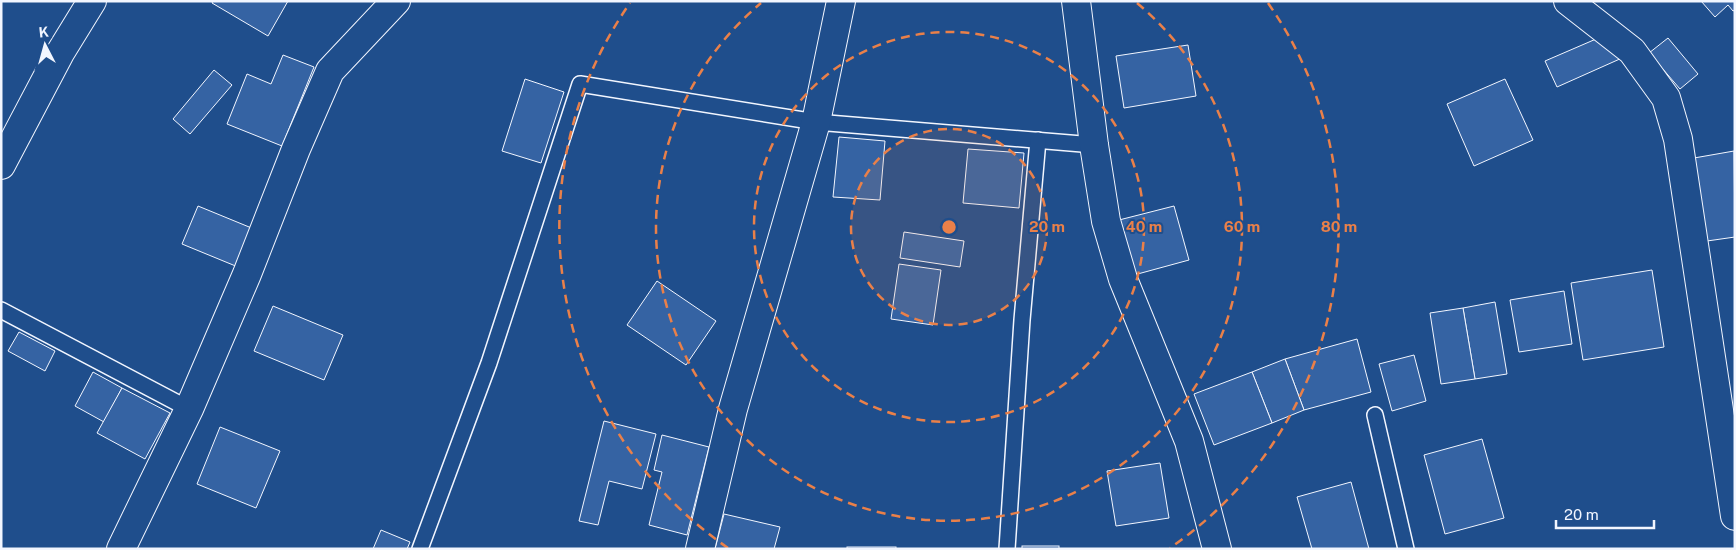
<svg xmlns="http://www.w3.org/2000/svg" width="1736" height="550" viewBox="0 0 1736 550" font-family="'Public Sans',sans-serif">
	<style>
		.building { fill: #3563a3; stroke: #f2f6ff }
		.lines { fill: none; stroke-linecap: round; stroke-linejoin: round }
		.lane-casing { stroke: #f2f6ff; stroke-width: 18 }
		.street-casing { stroke: #f2f6ff; stroke-width: 30 }
		.lane { stroke: #1f4e8c; stroke-width: 15 }
		.street { stroke: #1f4e8c; stroke-width: 28 }
		.ring { fill: none; stroke: #ea8049; stroke-width: 2.5; stroke-dasharray: 9 6 }
		.centre { fill: #ea8049; stroke: #1f4e8c; stroke-width: 2.5 }
		.ring-label { font-size: 15px; text-anchor: middle; font-weight: bold; fill: #ea8049; stroke: #1f4e8c; stroke-width: 4; stroke-linejoin: round; paint-order: stroke }
	</style>
	<rect width="100%" height="100%" fill="#1f4e8c"/>
	<g class="building">
		<path d="M 213,1 L 288,1 L 268,36 L 212,3 Z"/>
		<path d="M 1701,1 L 1735,1 L 1735,10 L 1733,11 L 1728,5 L 1715,17 Z"/>
		<path d="M 1668,38 L 1698,74 L 1680,89 L 1649,53 Z"/>
		<path d="M 1596,39 L 1622,58 L 1557,87 L 1545,61 Z"/>
		<path d="M 1188,45 L 1196,96 L 1124,108 L 1116,56 Z"/>
		<path d="M 283,55 L 314,67 L 282,146 L 227,124 L 247,74 L 271,84 Z"/>
		<path d="M 214,70 L 232,85 L 190,134 L 173,119 Z"/>
		<path d="M 525,79 L 564,92 L 541,163 L 502,151 Z"/>
		<path d="M 1505,79 L 1533,140 L 1474,166 L 1447,104 Z"/>
		<path d="M 839,137 L 885,141 L 880,200 L 833,197 Z"/>
		<path d="M 968,149 L 1024,153 L 1019,208 L 963,203 Z"/>
		<path d="M 1734,151 L 1735,237 L 1707,241 L 1694,158 Z"/>
		<path d="M 198,206 L 254,229 L 238,267 L 182,244 Z"/>
		<path d="M 1174,206 L 1189,260 L 1134,275 L 1119,220 Z"/>
		<path d="M 904,232 L 964,241 L 960,267 L 900,258 Z"/>
		<path d="M 899,264 L 941,270 L 933,325 L 891,319 Z"/>
		<path d="M 1652,270 L 1664,347 L 1583,360 L 1571,283 Z"/>
		<path d="M 657,281 L 716,321 L 686,365 L 627,325 Z"/>
		<path d="M 1564,291 L 1572,344 L 1519,352 L 1510,300 Z"/>
		<path d="M 1495,302 L 1507,374 L 1475,379 L 1463,308 Z"/>
		<path d="M 273,306 L 343,335 L 324,380 L 254,351 Z"/>
		<path d="M 1463,308 L 1475,379 L 1441,384 L 1430,313 Z"/>
		<path d="M 19,332 L 55,351 L 45,371 L 8,351 Z"/>
		<path d="M 1357,339 L 1371,392 L 1304,410 L 1285,359 Z"/>
		<path d="M 1414,355 L 1426,401 L 1392,411 L 1379,364 Z"/>
		<path d="M 1285,359 L 1304,410 L 1272,423 L 1252,372 Z"/>
		<path d="M 93,372 L 122,388 L 104,422 L 75,406 Z"/>
		<path d="M 1252,372 L 1272,423 L 1214,445 L 1194,394 Z"/>
		<path d="M 122,388 L 170,413 L 145,459 L 97,433 Z"/>
		<path d="M 604,421 L 656,434 L 642,489 L 609,481 L 598,525 L 579,521 Z"/>
		<path d="M 220,427 L 280,451 L 256,508 L 197,484 Z"/>
		<path d="M 662,435 L 709,447 L 687,535 L 649,525 L 662,472 L 654,470 Z"/>
		<path d="M 1482,439 L 1504,518 L 1445,534 L 1424,455 Z"/>
		<path d="M 1160,463 L 1169,518 L 1116,526 L 1107,471 Z"/>
		<path d="M 1351,482 L 1369,549 L 1312,549 L 1297,497 Z"/>
		<path d="M 724,514 L 780,527 L 774,549 L 715,549 Z"/>
		<path d="M 381,530 L 410,542 L 407,549 L 373,549 Z"/>
		<rect x="1022" y="546" width="37" height="3"/>
		<rect x="847" y="547" width="49" height="2"/>
	</g>
	<g class="lines">
		<defs>
			<g id="lane">
				<path d="M 1,310 L 189,409"/>
				<path d="M 1375,415 L 1406,549"/>
				<path d="M 420,549 L 489,363 L 580,84 L 816,122 L 1094,145"/>
				<path d="M 1007,549 L 1022,320 L 1038,140"/>
			</g>
			<g id="street">
				<path d="M 1076,1 L 1094,145 L 1106,221 L 1123,279 L 1189,441 L 1217,549"/>
				<path d="M 1568,1 L 1632,51 L 1666,98 L 1678,139 L 1735,516"/>
				<path d="M 1,165 L 60,53 L 92,1"/>
				<path d="M 121,549 L 189,409 L 247,274 L 296,149 L 330,71 L 396,1"/>
				<path d="M 700,549 L 733,409 L 816,122 L 841,1"/>
			</g>
		</defs>
		<use href="#lane" class="lane-casing"/>
		<use href="#street" class="street-casing"/>
		<use href="#lane" class="lane"/>
		<use href="#street" class="street"/>
	</g>
	<circle cx="949" cy="227" r="98" fill="#ea8049" fill-opacity=".12"/>
	<g class="ring">
		<circle cx="949" cy="227" r="98"/>
		<circle cx="949" cy="227" r="195"/>
		<path d="M1137 3A293 293 0 1 1 761 3"/>
		<path d="M728 548A390 390 0 0 1 630 3M1268 3A390 390 0 0 1 1170 548"/>
	</g>
	<circle cx="949" cy="227" r="8" class="centre"/>
	<g class="ring-label">
		<text x="1047" y="232">20 m</text>
		<text x="1144" y="232">40 m</text>
		<text x="1242" y="232">60 m</text>
		<text x="1339" y="232">80 m</text>
	</g>
	<rect width="1736" height="550" fill="none" stroke="#f2f6ff" stroke-width="5"/>
	<g transform="translate(45 45) rotate(354)" stroke="#1f4e8c" stroke-width="4" paint-order="stroke">
	<path d="M0-4L9 19L0 12L-9 19Z" fill="#f2f6ff"/>
	<text y="-8" font-size="14" font-weight="bold" text-anchor="middle" fill="#f2f6ff">K</text>
	</g>
	<path d="M1556 520v8h98v-8" fill="none" stroke="#f2f6ff" stroke-width="2.5"/>
	<text x="1564" y="520" font-size="15" fill="#f2f6ff" stroke="#1f4e8c" stroke-width="4" paint-order="stroke">20 m</text>
</svg>
